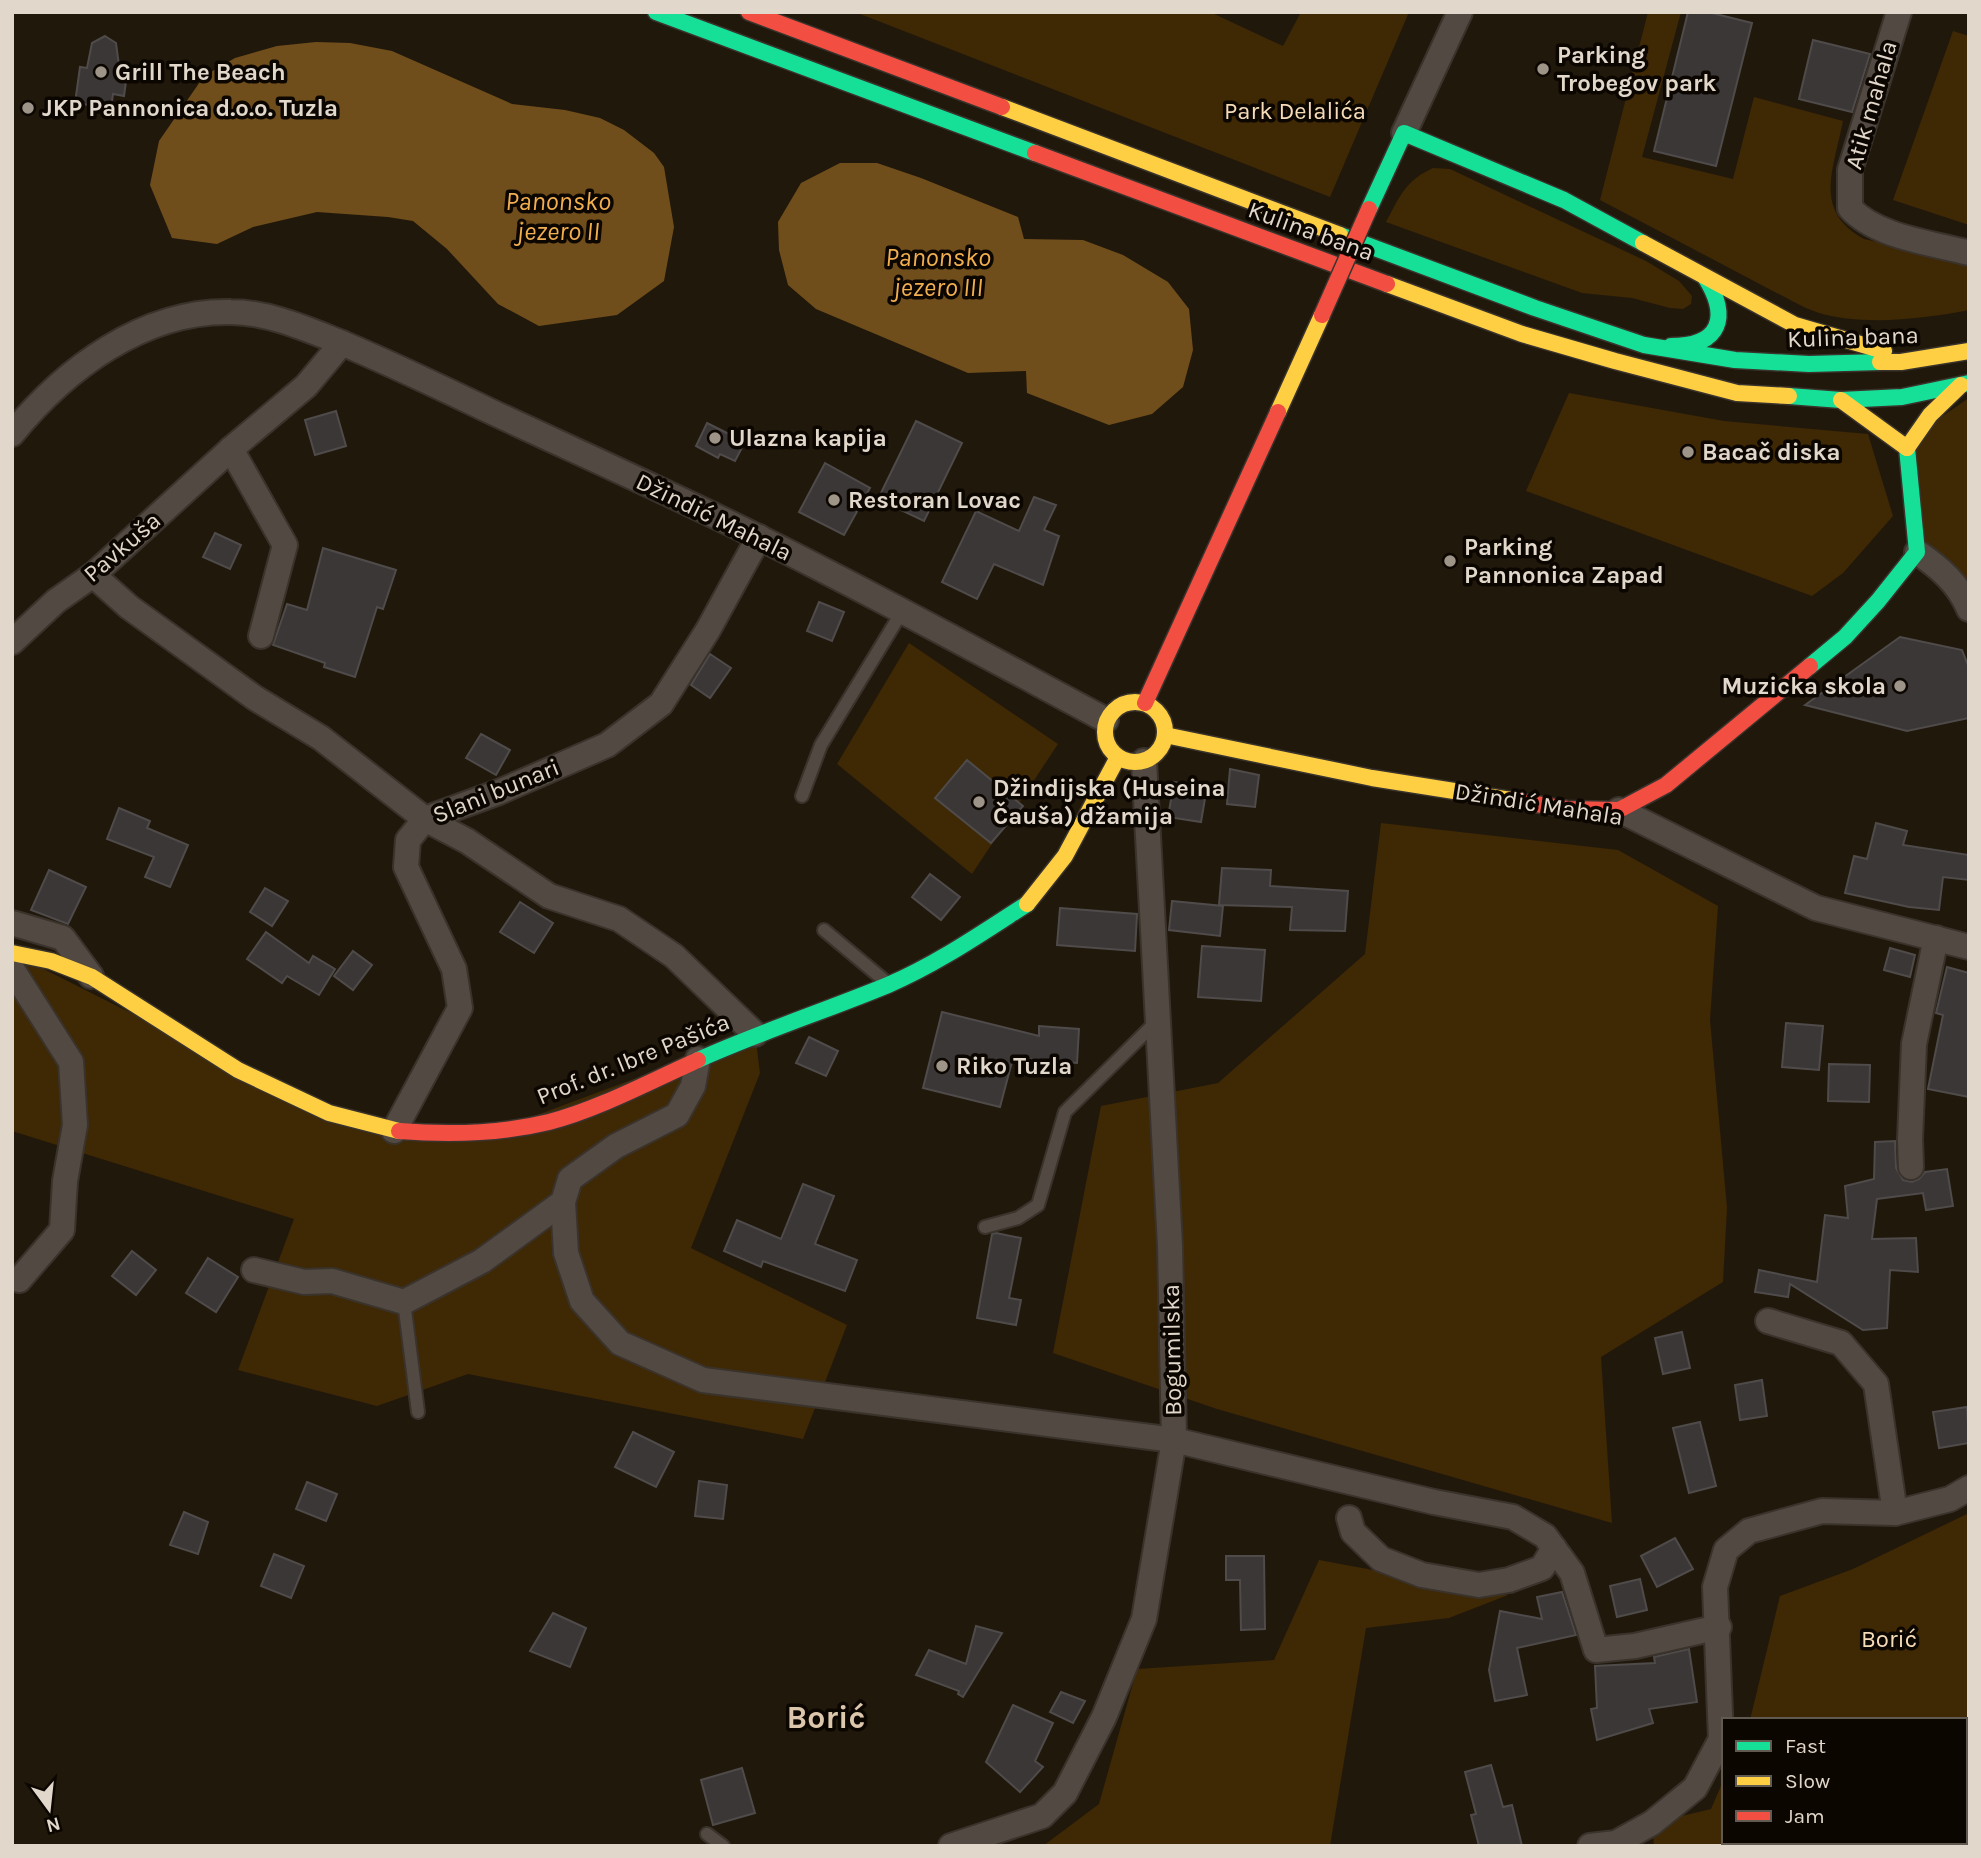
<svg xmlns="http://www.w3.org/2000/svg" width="1981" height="1858" viewBox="0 0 1981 1858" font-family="Karla,sans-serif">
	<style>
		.green { fill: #3f2804 }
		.water { fill: #704e1b }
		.building { fill: #3b3736; stroke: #4e4b4a; stroke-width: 2 }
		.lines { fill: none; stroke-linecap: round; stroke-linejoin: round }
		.lane-casing { stroke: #3a332c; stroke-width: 16 }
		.street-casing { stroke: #3a332c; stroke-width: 28 }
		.fast-casing { stroke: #3a332c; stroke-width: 19 }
		.slow-casing { stroke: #3a332c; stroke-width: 19 }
		.jam-casing { stroke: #3a332c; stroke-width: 19 }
		.lane { stroke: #524a42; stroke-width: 12 }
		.street { stroke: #524a42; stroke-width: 24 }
		.fast { stroke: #16e098; stroke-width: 16 }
		.slow { stroke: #ffcf43; stroke-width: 16 }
		.jam { stroke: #f24e42; stroke-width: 16 }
		.jam-bridge-casing { stroke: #3a332c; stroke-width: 19; stroke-linecap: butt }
		.jam-bridge { stroke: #f24e42; stroke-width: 16 }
		.poi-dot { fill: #9e9488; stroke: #0c0601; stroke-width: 2.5 }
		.labels { text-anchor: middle; stroke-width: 7; stroke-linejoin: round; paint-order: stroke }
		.poi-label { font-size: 24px; font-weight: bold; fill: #e1d7ca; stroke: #0c0601; text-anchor: start }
		.street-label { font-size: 24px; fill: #e1d7ca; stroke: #0c0601 }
		.park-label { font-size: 24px; fill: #f6dbb9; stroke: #0c0601 }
		.water-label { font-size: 26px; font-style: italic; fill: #f2af50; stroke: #0c0601 }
		.district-label { font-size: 32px; font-weight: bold; fill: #dcc7ad; stroke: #0c0601 }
	</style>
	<rect width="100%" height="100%" fill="#21180c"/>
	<g class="green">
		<path d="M 855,12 L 1210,12 L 1283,46 L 1301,12 L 1409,12 L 1330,197 Z"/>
		<path d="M 1648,12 L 1681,12 L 1642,157 L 1733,179 L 1754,97 L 1843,121 C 1834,168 1812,211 1864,239 L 1969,262 L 1969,310 C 1924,319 1863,326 1819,313 C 1810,310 1802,306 1794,302 L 1600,200 Z"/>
		<path d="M 1953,31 L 1969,36 L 1969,225 L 1893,200 Z"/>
		<path d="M 1433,168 L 1450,169 L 1646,261 L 1679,281 L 1692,296 L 1691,304 L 1683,309 L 1670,308 L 1632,298 L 1582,293 L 1386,222 C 1400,196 1405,181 1433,168 Z"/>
		<path d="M 1569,393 L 1724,421 L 1868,434 L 1893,516 L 1843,573 L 1812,596 L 1526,491 Z"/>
		<path d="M 1969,398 L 1969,609 L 1917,552 L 1916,434 Z"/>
		<path d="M 909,643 L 1058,744 L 972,874 L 837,764 Z"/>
		<path d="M 1381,823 L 1618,850 L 1718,906 L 1710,1020 L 1727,1208 L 1723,1282 L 1601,1357 L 1612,1523 L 1217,1409 L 1053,1353 L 1101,1106 L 1218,1083 L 1365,954 Z"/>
		<path d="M 12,953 L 329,1113 L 491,1132 L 755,1034 L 760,1073 L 691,1248 L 847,1325 L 803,1439 L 468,1374 L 377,1406 L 238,1370 L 294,1219 L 12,1131 Z"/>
		<path d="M 1969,1513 L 1969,1846 L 1654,1846 L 1652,1823 L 1711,1809 L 1724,1779 L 1724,1842 L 1965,1842 L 1965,1720 L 1750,1720 L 1780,1596 L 1853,1569 Z"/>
		<path d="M 1319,1560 L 1508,1595 L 1449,1618 L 1366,1628 L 1330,1846 L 1043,1846 L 1099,1804 L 1137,1669 L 1274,1660 Z"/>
	</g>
	<g class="water">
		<path d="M 316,42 L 350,43 L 392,51 L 512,104 L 565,110 L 600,118 L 624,130 L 654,153 L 664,167 L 674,227 L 664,281 L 617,315 L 539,326 L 498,304 L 447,249 L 413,221 L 388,217 L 317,212 L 253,227 L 217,244 L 172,238 L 150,185 L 159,141 L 204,76 L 235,58 L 277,46 Z"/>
		<path d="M 840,163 L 877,163 L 921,178 L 1018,217 L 1024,239 L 1083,240 L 1123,255 L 1168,282 L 1189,309 L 1193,350 L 1183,387 L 1152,414 L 1109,425 L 1027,393 L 1026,371 L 968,373 L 816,309 L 788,285 L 779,250 L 778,222 L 801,183 Z"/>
	</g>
	<g class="building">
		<path d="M 1688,12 L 1708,12 L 1752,23 L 1716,166 L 1654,151 Z"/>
		<path d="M 105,36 L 116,43 L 120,73 L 127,74 L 124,96 L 113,94 L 111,108 L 75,103 L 80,67 L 87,68 L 92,43 Z"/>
		<path d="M 1813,40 L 1870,54 L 1852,112 L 1799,99 Z"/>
		<path d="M 336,411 L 346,446 L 315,455 L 305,420 Z"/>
		<path d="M 916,421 L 962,443 L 924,521 L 878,499 Z"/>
		<path d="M 707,423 L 745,442 L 735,461 L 720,454 L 718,458 L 696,446 Z"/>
		<path d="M 825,463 L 870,488 L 844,535 L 799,512 Z"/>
		<path d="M 1034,497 L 1056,505 L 1044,530 L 1059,536 L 1043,585 L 994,564 L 977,599 L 942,582 L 976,511 L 1019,531 Z"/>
		<path d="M 215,533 L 241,545 L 230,569 L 203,557 Z"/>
		<path d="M 323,548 L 396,570 L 383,609 L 377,607 L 355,677 L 324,667 L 325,663 L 273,645 L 287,604 L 307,610 Z"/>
		<path d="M 819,602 L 844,612 L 832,641 L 807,631 Z"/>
		<path d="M 1900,637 L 1962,650 L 1969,668 L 1969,718 L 1907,731 L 1805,705 Z"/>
		<path d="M 710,654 L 731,668 L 710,698 L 691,685 Z"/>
		<path d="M 481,734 L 510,750 L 496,775 L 466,758 Z"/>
		<path d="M 967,760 L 1023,806 L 991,843 L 935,798 Z"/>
		<path d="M 1230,769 L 1259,775 L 1255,807 L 1227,804 Z"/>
		<path d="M 1174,782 L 1207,787 L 1201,822 L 1168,817 Z"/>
		<path d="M 119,808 L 150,821 L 147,828 L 188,845 L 170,887 L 145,877 L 154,857 L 107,839 Z"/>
		<path d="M 1876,823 L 1907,831 L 1903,845 L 1969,855 L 1969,880 L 1943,877 L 1939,910 L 1909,907 L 1845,893 L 1854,856 L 1867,859 Z"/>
		<path d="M 1222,868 L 1271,870 L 1270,886 L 1348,891 L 1345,931 L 1290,930 L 1292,907 L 1219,905 Z"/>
		<path d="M 49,870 L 86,887 L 68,924 L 31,910 Z"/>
		<path d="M 930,874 L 960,897 L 941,920 L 912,897 Z"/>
		<path d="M 265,888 L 288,901 L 272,926 L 250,912 Z"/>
		<path d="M 1172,901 L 1223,906 L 1220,936 L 1169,930 Z"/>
		<path d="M 520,902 L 553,923 L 534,953 L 500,932 Z"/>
		<path d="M 1060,908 L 1137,914 L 1135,951 L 1057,945 Z"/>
		<path d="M 266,932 L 309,963 L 313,956 L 335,969 L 319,995 L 287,976 L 282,983 L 247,959 Z"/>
		<path d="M 1202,946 L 1265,950 L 1261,1001 L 1198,997 Z"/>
		<path d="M 1890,948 L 1915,955 L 1910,977 L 1884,970 Z"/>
		<path d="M 353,951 L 372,965 L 353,990 L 334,976 Z"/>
		<path d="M 1947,967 L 1969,973 L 1969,1097 L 1928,1089 L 1943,1015 L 1936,1013 Z"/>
		<path d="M 942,1012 L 1039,1036 L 1039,1026 L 1079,1029 L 1077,1063 L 1013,1058 L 1000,1107 L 923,1088 Z"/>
		<path d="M 1786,1023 L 1823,1026 L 1819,1070 L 1782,1067 Z"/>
		<path d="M 809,1037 L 838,1051 L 826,1076 L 796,1063 Z"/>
		<path d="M 1829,1064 L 1870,1065 L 1869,1102 L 1828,1101 Z"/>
		<path d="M 1895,1141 L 1896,1168 L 1903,1180 L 1912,1182 L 1919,1179 L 1925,1172 L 1947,1169 L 1953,1206 L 1926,1210 L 1923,1193 L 1877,1199 L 1872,1239 L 1916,1238 L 1918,1272 L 1890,1270 L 1887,1328 L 1863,1330 L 1790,1284 L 1788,1297 L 1755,1292 L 1759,1270 L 1817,1282 L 1825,1215 L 1848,1218 L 1845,1186 L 1874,1179 L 1875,1142 Z"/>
		<path d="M 803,1184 L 834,1196 L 815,1244 L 857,1260 L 845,1291 L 763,1261 L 761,1267 L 724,1251 L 737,1220 L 781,1239 Z"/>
		<path d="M 996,1233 L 1021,1238 L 1009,1298 L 1021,1300 L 1016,1325 L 977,1318 L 992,1234 Z"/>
		<path d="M 132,1251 L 156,1270 L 136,1295 L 112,1276 Z"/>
		<path d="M 208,1258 L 238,1277 L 216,1312 L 186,1293 Z"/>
		<path d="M 1682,1332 L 1690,1368 L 1663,1374 L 1655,1338 Z"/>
		<path d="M 1762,1380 L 1767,1416 L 1740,1420 L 1735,1385 Z"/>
		<path d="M 1967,1407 L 1969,1443 L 1939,1448 L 1933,1412 Z"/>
		<path d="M 1700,1422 L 1716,1486 L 1689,1493 L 1673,1428 Z"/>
		<path d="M 633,1432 L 674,1452 L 656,1487 L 615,1467 Z"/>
		<path d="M 699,1481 L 727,1485 L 723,1519 L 695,1516 Z"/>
		<path d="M 307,1482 L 337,1494 L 326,1521 L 296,1509 Z"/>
		<path d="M 184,1512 L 208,1522 L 198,1554 L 170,1545 Z"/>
		<path d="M 1675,1538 L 1693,1569 L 1657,1587 L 1641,1556 Z"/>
		<path d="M 274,1554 L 304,1566 L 291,1598 L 261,1586 Z"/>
		<path d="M 1226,1556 L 1264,1556 L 1265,1629 L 1241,1630 L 1240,1580 L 1226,1580 Z"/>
		<path d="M 1640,1579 L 1647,1610 L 1617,1617 L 1610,1586 Z"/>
		<path d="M 1562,1592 L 1576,1635 L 1517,1648 L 1527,1695 L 1495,1701 L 1489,1670 L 1500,1611 L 1542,1619 L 1537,1597 Z"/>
		<path d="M 553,1613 L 586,1628 L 570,1667 L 530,1651 Z"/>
		<path d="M 976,1626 L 1002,1633 L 963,1697 L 958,1694 L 959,1691 L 916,1675 L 929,1650 L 966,1664 Z"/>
		<path d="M 1689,1649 L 1697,1702 L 1649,1709 L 1653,1723 L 1597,1740 L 1591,1709 L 1597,1708 L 1595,1666 L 1655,1663 L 1654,1657 Z"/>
		<path d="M 1061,1692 L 1085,1701 L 1073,1723 L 1050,1712 Z"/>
		<path d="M 1013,1705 L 1053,1723 L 1035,1761 L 1043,1767 L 1020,1792 L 986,1762 Z"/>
		<path d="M 1491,1765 L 1503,1807 L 1512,1805 L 1522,1846 L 1479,1846 L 1471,1815 L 1476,1814 L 1465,1772 Z"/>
		<path d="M 742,1768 L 755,1813 L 713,1825 L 701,1780 Z"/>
	</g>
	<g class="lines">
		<defs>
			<g id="lane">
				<path d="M 802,796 L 821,745 L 903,610"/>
				<path d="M 824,930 L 885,981"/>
				<path d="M 985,1227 L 1018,1218 L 1038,1205 L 1065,1112 L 1157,1021"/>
				<path d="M 404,1302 L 418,1412"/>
				<path d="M 707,1834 L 723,1846"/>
			</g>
			<g id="street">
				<path d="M 1899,12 L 1850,170 L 1850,208 C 1876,237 1932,243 1969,253"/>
				<path d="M 1404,133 L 1460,12"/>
				<path d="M 12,434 C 65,369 143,310 231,312 C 267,312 304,328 337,341 C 390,363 442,388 494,413 C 584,455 674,495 762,539 C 879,597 992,659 1106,720"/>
				<path d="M 231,449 L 285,545 L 261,636"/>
				<path d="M 1917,552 C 1940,568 1958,583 1969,609"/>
				<path d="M 93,575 L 129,607 L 255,698 L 321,738 L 425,819 L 467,841 L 549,896 L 619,919 L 674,956 L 755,1034"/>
				<path d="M 12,642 L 56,601 L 93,575 L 231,449 L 306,386 L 342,343"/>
				<path d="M 1619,810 L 1816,908 L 1969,947"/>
				<path d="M 12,923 L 63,938 L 91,976"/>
				<path d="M 12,969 L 71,1062 L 75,1125 L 65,1181 L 62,1230 L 19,1280"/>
				<path d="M 698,1059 L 693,1086 L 677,1115 L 616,1146 L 570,1179 L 563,1202 L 566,1253 L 582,1301 L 620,1343 L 703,1380 L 1174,1440 L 1434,1502 L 1513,1517 L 1545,1536 L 1572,1573 L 1596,1650 L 1635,1646 L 1719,1627"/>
				<path d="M 394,1131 L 460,1008 L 454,969 L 406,867 L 408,840 L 425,819 L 499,792 L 607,745 L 661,704 L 708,630 L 759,537"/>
				<path d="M 1911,1167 L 1910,1139 L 1914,1044 L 1936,938"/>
				<path d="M 254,1270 L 304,1282 L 332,1281 L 404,1302 L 482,1261 L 563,1202"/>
				<path d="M 1768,1321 L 1841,1343 L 1876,1384 L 1895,1513"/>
				<path d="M 1349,1518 L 1353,1532 L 1381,1559 L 1422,1575 L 1479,1585 L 1509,1580 L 1542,1568 L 1554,1548"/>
				<path d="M 951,1846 L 1042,1816 L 1065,1793 L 1104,1717 L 1144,1619 L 1174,1440 L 1170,1246 L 1144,761"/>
				<path d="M 1590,1846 L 1616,1843 L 1652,1823 L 1695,1788 L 1721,1739 L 1715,1587 L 1726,1550 L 1749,1531 L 1822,1511 L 1895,1513 L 1950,1499 L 1969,1488"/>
			</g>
			<g id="fast">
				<path d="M 656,12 L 1035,153"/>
				<path d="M 1369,209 L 1404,133 L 1564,200 L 1643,243"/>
				<path d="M 1340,235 L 1535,308 L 1644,345 L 1735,360 L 1809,364 L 1880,362"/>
				<path d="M 1671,346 C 1721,346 1730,317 1705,277"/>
				<path d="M 1789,396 L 1841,400 L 1902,397 L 1969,383"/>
				<path d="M 1810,666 L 1845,637 L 1878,601 L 1917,552 L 1907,448"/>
				<path d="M 698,1060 C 760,1032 825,1011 888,985 C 937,964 982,933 1027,904"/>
			</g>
			<g id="slow">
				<path d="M 1002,107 L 1340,235"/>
				<path d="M 1643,243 L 1795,325 L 1884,351"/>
				<path d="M 1387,284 L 1522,334 L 1615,361 L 1737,393 L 1789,396"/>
				<path d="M 1880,362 L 1901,362 L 1969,351"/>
				<path d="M 1841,400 L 1907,448"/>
				<path d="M 1278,412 L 1322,315"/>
				<path d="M 1907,448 L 1930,415 L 1961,385"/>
				<circle cx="1135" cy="732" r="30"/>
				<path d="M 1165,735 L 1372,778 L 1511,800"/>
				<path d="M 1027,904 L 1065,856 L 1118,757"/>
				<path d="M 12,953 L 51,961 L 92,977 L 238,1070 L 329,1113 L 399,1131"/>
			</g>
			<g id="jam">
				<path d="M 749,12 L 1002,107"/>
				<path d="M 1035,153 L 1387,284"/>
				<path d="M 1145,703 L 1278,412"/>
				<path d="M 1511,800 L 1567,809 L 1619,810 L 1666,785 L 1810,666"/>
				<path d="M 399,1131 C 449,1135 500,1134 549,1122 C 597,1110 653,1080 698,1060"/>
			</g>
		</defs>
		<use href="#lane" class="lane-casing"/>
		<use href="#street" class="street-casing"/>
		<use href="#fast" class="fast-casing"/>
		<use href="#slow" class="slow-casing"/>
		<use href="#jam" class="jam-casing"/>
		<use href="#lane" class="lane"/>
		<use href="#street" class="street"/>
		<use href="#fast" class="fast"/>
		<use href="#slow" class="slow"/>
		<use href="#jam" class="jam"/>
		<defs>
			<path id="jam-bridge" d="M 1322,315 L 1369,209"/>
		</defs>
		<use href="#jam-bridge" class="jam-bridge-casing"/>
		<use href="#jam-bridge" class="jam-bridge"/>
	</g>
	<g class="poi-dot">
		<circle cx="1543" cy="69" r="7"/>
		<circle cx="101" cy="72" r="7"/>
		<circle cx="28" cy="108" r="7"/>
		<circle cx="715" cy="438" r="7"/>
		<circle cx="1688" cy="452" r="7"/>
		<circle cx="834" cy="500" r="7"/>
		<circle cx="1450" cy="561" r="7"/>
		<circle cx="1900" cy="686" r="7"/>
		<circle cx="979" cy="802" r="7"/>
		<circle cx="942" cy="1066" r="7"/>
	</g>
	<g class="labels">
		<g class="poi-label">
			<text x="1557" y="63">Parking<tspan x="1557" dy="28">Trobegov park</tspan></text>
			<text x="115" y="80">Grill The Beach</text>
			<text x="42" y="116">JKP Pannonica d.o.o. Tuzla</text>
			<text x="729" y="446">Ulazna kapija</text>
			<text x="1702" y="460">Bacač diska</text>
			<text x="848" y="508">Restoran Lovac</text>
			<text x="1464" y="555">Parking<tspan x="1464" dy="28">Pannonica Zapad</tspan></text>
			<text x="1886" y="694" text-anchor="end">Muzicka skola</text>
			<text x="993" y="796">Džindijska (Huseina<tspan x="993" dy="28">Čauša) džamija</tspan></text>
			<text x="956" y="1074">Riko Tuzla</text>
		</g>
		<g class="street-label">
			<text transform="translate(1871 105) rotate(-74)" y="8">Atik mahala</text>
			<text transform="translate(1311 231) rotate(20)" y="8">Kulina bana</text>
			<text transform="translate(1853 337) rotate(-2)" y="8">Kulina bana</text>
			<text transform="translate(714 517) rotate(26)" y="8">Džindić Mahala</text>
			<text transform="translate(122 547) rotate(-41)" y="8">Pavkuša</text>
			<text transform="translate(496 791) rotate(-22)" y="8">Slani bunari</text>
			<text transform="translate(1539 804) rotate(9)" y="8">Džindić Mahala</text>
			<text transform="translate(633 1059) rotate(-22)" y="8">Prof. dr. Ibre Pašića</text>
			<text transform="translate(1172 1350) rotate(-91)" y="8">Bogumilska</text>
		</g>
		<g class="park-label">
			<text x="1295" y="119">Park Delalića</text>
			<text x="1889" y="1647">Borić</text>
		</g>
		<g class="water-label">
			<text x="558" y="210">Panonsko<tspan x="558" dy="30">jezero II</tspan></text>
			<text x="938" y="266">Panonsko<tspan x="938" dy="30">jezero III</tspan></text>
		</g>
		<g class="district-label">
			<text x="826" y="1728">Borić</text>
		</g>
	</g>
	<rect width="1981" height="1858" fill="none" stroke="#e1d7ca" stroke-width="28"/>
	<rect x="1722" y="1718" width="245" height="126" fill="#0c0601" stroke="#615a51" stroke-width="2"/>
	<rect x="1736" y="1741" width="35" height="10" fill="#16e098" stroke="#615a51" stroke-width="2"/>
	<text x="1785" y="1753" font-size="21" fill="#e1d7ca">Fast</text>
	<rect x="1736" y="1776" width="35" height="10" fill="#ffcf43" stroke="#615a51" stroke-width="2"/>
	<text x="1785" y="1788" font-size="21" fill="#e1d7ca">Slow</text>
	<rect x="1736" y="1811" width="35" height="10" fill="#f24e42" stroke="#615a51" stroke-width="2"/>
	<text x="1785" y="1823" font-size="21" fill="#e1d7ca">Jam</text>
	<g transform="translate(49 1809) rotate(165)" stroke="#0c0601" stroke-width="5" paint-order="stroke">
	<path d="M0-5L12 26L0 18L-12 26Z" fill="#e1d7ca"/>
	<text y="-10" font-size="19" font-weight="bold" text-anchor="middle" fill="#e1d7ca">N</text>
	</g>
</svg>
